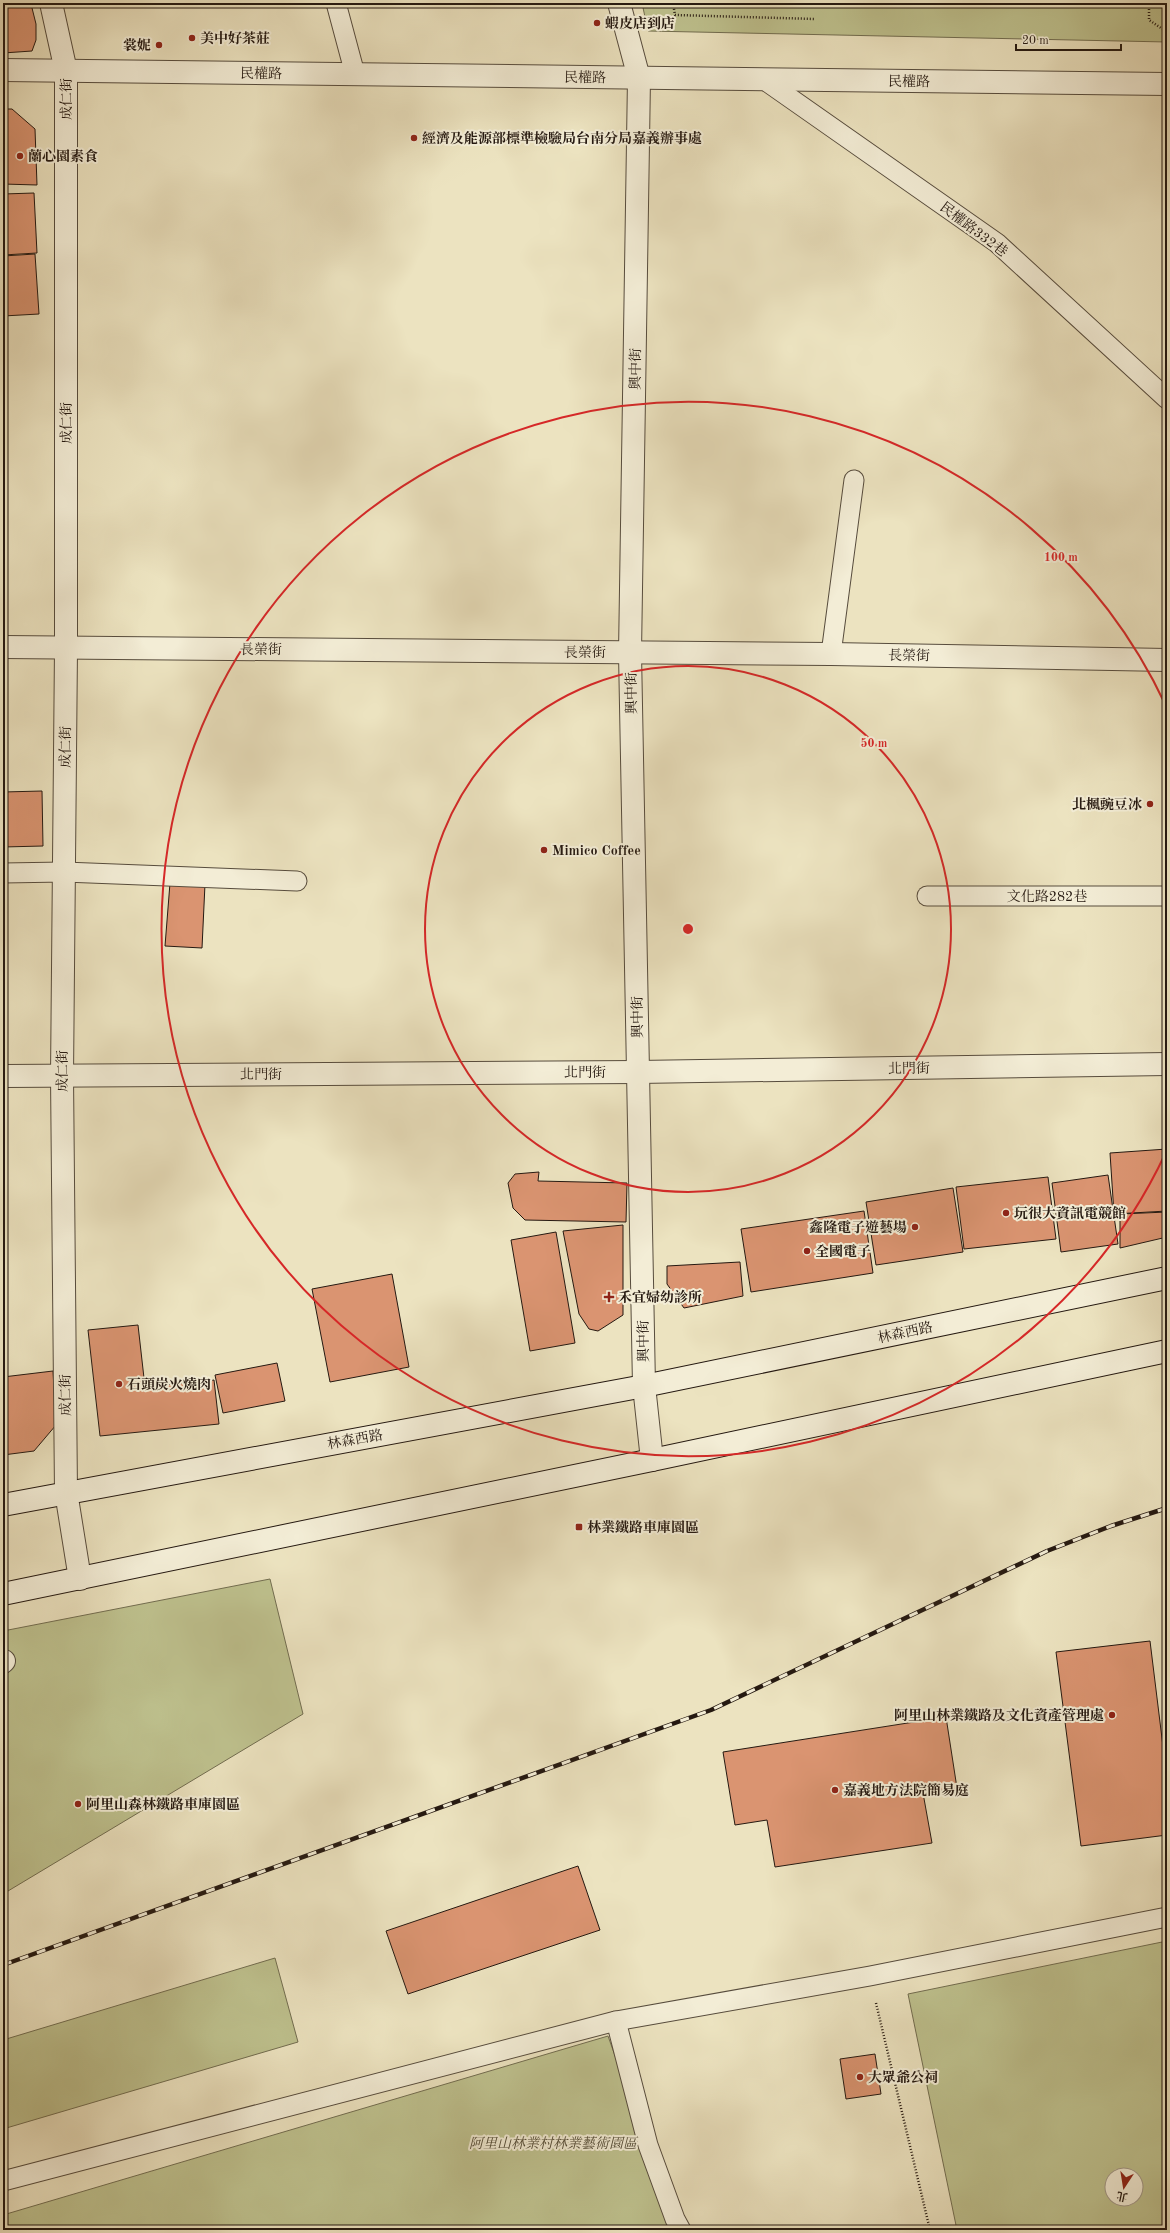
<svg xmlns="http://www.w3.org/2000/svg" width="1170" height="2233" viewBox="0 0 1170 2233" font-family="'Old Standard TT','Noto Serif TC',serif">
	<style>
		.green { fill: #bec18e; stroke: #726d50; fill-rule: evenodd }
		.building { fill: #da9471; stroke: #251911 }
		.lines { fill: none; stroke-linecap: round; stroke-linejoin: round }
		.service-casing { stroke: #574c3d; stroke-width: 21 }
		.pedestrian-casing { stroke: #574c3d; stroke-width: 24 }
		.minor-casing { stroke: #574c3d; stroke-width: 24 }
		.secondary-casing { stroke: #251911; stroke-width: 24 }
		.path { stroke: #251911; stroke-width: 2.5; stroke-dasharray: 1 2; stroke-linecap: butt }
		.service { stroke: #f3edd6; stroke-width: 19 }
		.pedestrian { stroke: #f3edd6; stroke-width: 22 }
		.minor { stroke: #f3edd6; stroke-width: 22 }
		.secondary { stroke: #f3edd6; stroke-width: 22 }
		.rail-casing { stroke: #251911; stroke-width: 4.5 }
		.rail { stroke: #f3edd6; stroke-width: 3; stroke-dasharray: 9; stroke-linecap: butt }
		.ring { fill: none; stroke: #d62828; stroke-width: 2 }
		.poi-dot { fill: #8f2418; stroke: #f3edd6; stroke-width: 1.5 }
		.labels { text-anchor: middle; stroke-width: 4; stroke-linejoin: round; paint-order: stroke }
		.poi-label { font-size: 14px; font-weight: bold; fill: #251911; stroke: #f3edd6; text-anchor: start }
		.street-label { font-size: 14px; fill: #251911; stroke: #f3edd6 }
		.park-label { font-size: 14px; font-style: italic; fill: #534b36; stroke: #f3edd6 }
		.centre { fill: #d62828; stroke: #f3edd6; stroke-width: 2 }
		.ring-label { font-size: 12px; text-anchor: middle; font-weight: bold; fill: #d62828; stroke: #f3edd6; stroke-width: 4; stroke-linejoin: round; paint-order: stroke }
	</style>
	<rect width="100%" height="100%" fill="#ece3c0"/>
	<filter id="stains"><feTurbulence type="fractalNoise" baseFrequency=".005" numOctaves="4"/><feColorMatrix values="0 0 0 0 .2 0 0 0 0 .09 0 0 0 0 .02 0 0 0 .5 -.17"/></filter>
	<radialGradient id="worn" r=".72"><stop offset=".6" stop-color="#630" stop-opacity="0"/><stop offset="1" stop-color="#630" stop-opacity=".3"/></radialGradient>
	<g class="green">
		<path d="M 642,3 L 1167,3 L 1167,42 L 648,31 Z"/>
		<path d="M 270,1579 L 303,1714 L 3,1894 L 3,1631 Z"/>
		<path d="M 1167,1941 L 1167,2230 L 957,2230 L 908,1994 ZM 1112,2175 L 1136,2175 L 1136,2199 L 1112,2199 Z"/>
		<path d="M 275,1958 L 298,2042 L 3,2129 L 3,2040 Z"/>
		<path d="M 608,2036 L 677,2230 L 3,2230 L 3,2215 Z"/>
	</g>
	<g class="building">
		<path d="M 31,4 L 36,24 L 36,40 L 32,51 L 3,53 L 3,7 Z"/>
		<path d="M 3,109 L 12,109 L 35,129 L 37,185 L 3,184 Z"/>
		<path d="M 34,193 L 37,253 L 3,255 L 3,194 Z"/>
		<path d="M 35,254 L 39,314 L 3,316 L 3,256 Z"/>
		<path d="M 42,791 L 43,846 L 3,847 L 3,792 Z"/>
		<path d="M 170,883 L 205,884 L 202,948 L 165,946 Z"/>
		<path d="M 1167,1149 L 1167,1211 L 1114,1214 L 1110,1153 Z"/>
		<path d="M 539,1172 L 538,1181 L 627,1183 L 626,1222 L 525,1220 L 513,1208 L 508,1183 L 515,1174 Z"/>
		<path d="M 1108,1175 L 1118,1244 L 1061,1252 L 1052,1183 Z"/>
		<path d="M 1048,1177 L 1056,1239 L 964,1249 L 956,1187 Z"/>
		<path d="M 953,1188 L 963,1252 L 876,1265 L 866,1202 Z"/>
		<path d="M 864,1211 L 873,1273 L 751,1292 L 741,1229 Z"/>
		<path d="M 1167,1212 L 1167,1237 L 1120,1248 L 1120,1214 Z"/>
		<path d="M 623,1225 L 623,1315 L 598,1331 L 589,1329 L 579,1314 L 563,1231 Z"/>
		<path d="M 556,1232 L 575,1343 L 530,1351 L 511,1240 Z"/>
		<path d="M 740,1262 L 743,1296 L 684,1308 L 667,1284 L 667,1266 Z"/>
		<path d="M 392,1274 L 409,1367 L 330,1382 L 312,1289 Z"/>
		<path d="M 138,1325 L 145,1387 L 214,1380 L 219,1424 L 100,1436 L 88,1330 Z"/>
		<path d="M 277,1363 L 285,1401 L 223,1413 L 215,1375 Z"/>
		<path d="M 53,1371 L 56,1425 L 34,1451 L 3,1455 L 3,1377 Z"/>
		<path d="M 1150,1641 L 1167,1779 L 1167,1835 L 1081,1846 L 1056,1652 Z"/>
		<path d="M 946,1717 L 957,1788 L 923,1793 L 932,1843 L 775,1867 L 767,1820 L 735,1825 L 723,1752 Z"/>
		<path d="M 578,1866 L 600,1930 L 408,1994 L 386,1931 Z"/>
		<path d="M 875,2054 L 881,2094 L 846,2099 L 840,2059 Z"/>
	</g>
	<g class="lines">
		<defs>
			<g id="service">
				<path d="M 336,3 L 355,74"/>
				<path d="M 763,79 L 997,243 L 1167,399"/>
				<path d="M 831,654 L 854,480"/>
				<path d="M 3,873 L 64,872 L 297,881"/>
				<path d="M 927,896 L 1167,896"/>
				<path d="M 616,2021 L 648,2145 L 675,2219 L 681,2230"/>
				<path d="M 3,2181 L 616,2021 L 870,1976 L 1167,1917"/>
			</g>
			<path id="pedestrian" d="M 3,1662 L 4,1661"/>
			<g id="minor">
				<path d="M 51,3 L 66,71 L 66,648 L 62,1076 L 66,1492 L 80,1579"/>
				<path d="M 619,3 L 639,78 L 630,653 L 644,1386 L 652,1460"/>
				<path d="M 3,70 L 1167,84"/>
				<path d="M 3,647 L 831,654 L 1167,660"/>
				<path d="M 3,1076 L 638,1072 L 1167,1064"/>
			</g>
			<g id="secondary">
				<path d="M 3,1505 L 644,1386 L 1167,1278"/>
				<path d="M 3,1594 L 652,1460 L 1167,1351"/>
			</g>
		</defs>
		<use href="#service" class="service-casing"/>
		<use href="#pedestrian" class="pedestrian-casing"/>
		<use href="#minor" class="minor-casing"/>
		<use href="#secondary" class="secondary-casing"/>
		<g class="path">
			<path d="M 673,3 L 675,15 L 815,19"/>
			<path d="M 1149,3 L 1149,20 L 1167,32"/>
			<path d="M 876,2003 L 930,2230"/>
			<path d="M 1167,2108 L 1163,2152 L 1167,2179"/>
		</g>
		<use href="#service" class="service"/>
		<use href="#pedestrian" class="pedestrian"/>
		<use href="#minor" class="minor"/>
		<use href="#secondary" class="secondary"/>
		<defs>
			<path id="rail" d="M 3,1965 L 711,1710 L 1047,1551 L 1111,1526 L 1167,1508"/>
		</defs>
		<use href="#rail" class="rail-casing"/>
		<use href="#rail" class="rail"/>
	</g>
	<g class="ring">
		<circle cx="688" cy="929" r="263"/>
		<path d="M1166 1152A527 527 0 1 1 1166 706"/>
	</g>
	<g class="poi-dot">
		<circle cx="597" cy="23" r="4"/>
		<circle cx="192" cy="38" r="4"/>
		<circle cx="159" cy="45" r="4"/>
		<circle cx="414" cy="138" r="4"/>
		<circle cx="20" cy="156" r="4"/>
		<circle cx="1150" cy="804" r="4"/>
		<circle cx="544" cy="850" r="4"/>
		<circle cx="1006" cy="1213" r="4"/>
		<circle cx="915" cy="1227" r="4"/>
		<circle cx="807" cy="1251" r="4"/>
		<path d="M607 1291h4v4h4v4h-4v4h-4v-4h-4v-4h4z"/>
		<circle cx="119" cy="1384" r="4"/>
		<rect x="575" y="1523" width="8" height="8" rx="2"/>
		<circle cx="1112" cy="1715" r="4"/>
		<circle cx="835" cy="1790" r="4"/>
		<circle cx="78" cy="1804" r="4"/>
		<circle cx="860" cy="2077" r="4"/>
	</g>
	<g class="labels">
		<g class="poi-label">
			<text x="605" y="28">蝦皮店到店</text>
			<text x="200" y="43">美中好茶莊</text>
			<text x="151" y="50" text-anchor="end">裳妮</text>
			<text x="422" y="143">經濟及能源部標準檢驗局台南分局嘉義辦事處</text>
			<text x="28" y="161">蘭心園素食</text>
			<text x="1142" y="809" text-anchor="end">北楓豌豆冰</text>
			<text x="552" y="855">Mimico Coffee</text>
			<text x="1014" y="1218">玩很大資訊電競館</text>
			<text x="907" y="1232" text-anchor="end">鑫隆電子遊藝場</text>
			<text x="815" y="1256">全國電子</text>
			<text x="618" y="1302">禾宜婦幼診所</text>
			<text x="127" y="1389">石頭炭火燒肉</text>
			<text x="587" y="1532">林業鐵路車庫園區</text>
			<text x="1104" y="1720" text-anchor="end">阿里山林業鐵路及文化資產管理處</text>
			<text x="843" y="1795">嘉義地方法院簡易庭</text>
			<text x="86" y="1809">阿里山森林鐵路車庫園區</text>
			<text x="868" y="2082">大眾爺公祠</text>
		</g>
		<g class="street-label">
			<text transform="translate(261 73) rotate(1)" y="5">民權路</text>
			<text transform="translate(585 77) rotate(1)" y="5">民權路</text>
			<text transform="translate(909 81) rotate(1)" y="5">民權路</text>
			<text transform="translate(66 99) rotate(-90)" y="5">成仁街</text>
			<text transform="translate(974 229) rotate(37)" y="5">民權路332巷</text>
			<text transform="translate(635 369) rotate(-89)" y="5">興中街</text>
			<text transform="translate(66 423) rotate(-90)" y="5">成仁街</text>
			<text x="261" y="654">長榮街</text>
			<text x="585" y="657">長榮街</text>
			<text transform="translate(909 655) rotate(1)" y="5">長榮街</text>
			<text transform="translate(631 693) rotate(-91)" y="5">興中街</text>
			<text transform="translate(65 747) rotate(-89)" y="5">成仁街</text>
			<text x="1047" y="901">文化路282巷</text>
			<text transform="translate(637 1017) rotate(-91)" y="5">興中街</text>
			<text transform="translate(909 1068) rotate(-1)" y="5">北門街</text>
			<text transform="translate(62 1071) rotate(-90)" y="5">成仁街</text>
			<text x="585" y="1077">北門街</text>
			<text x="261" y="1079">北門街</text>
			<text transform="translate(905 1332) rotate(-12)" y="5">林森西路</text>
			<text transform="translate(643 1341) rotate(-91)" y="5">興中街</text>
			<text transform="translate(65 1395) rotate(-91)" y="5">成仁街</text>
			<text transform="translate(355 1439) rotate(-10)" y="5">林森西路</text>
		</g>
		<g class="park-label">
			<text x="553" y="2148">阿里山林業村林業藝術園區</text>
		</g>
	</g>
	<circle cx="688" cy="929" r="6" class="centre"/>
	<g class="ring-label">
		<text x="1061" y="561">100 m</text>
		<text x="874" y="747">50 m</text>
	</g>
	<rect width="1170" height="2233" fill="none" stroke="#ece3c0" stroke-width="16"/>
	<rect x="4" y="4" width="1162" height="2225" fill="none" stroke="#251911" stroke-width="2"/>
	<rect x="8" y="8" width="1154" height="2217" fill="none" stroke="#251911"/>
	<g transform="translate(1124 2187) rotate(192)"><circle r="19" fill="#f3edd6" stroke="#a19887"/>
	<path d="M0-3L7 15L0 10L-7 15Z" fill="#8f2418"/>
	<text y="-6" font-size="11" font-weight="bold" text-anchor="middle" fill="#251911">北</text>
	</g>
	<path d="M1016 44v6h105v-6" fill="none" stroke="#251911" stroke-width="2"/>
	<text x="1022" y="44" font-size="12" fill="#251911" stroke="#f3edd6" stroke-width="3" paint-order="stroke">20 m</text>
	<rect width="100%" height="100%" filter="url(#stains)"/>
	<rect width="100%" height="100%" fill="url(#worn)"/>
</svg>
